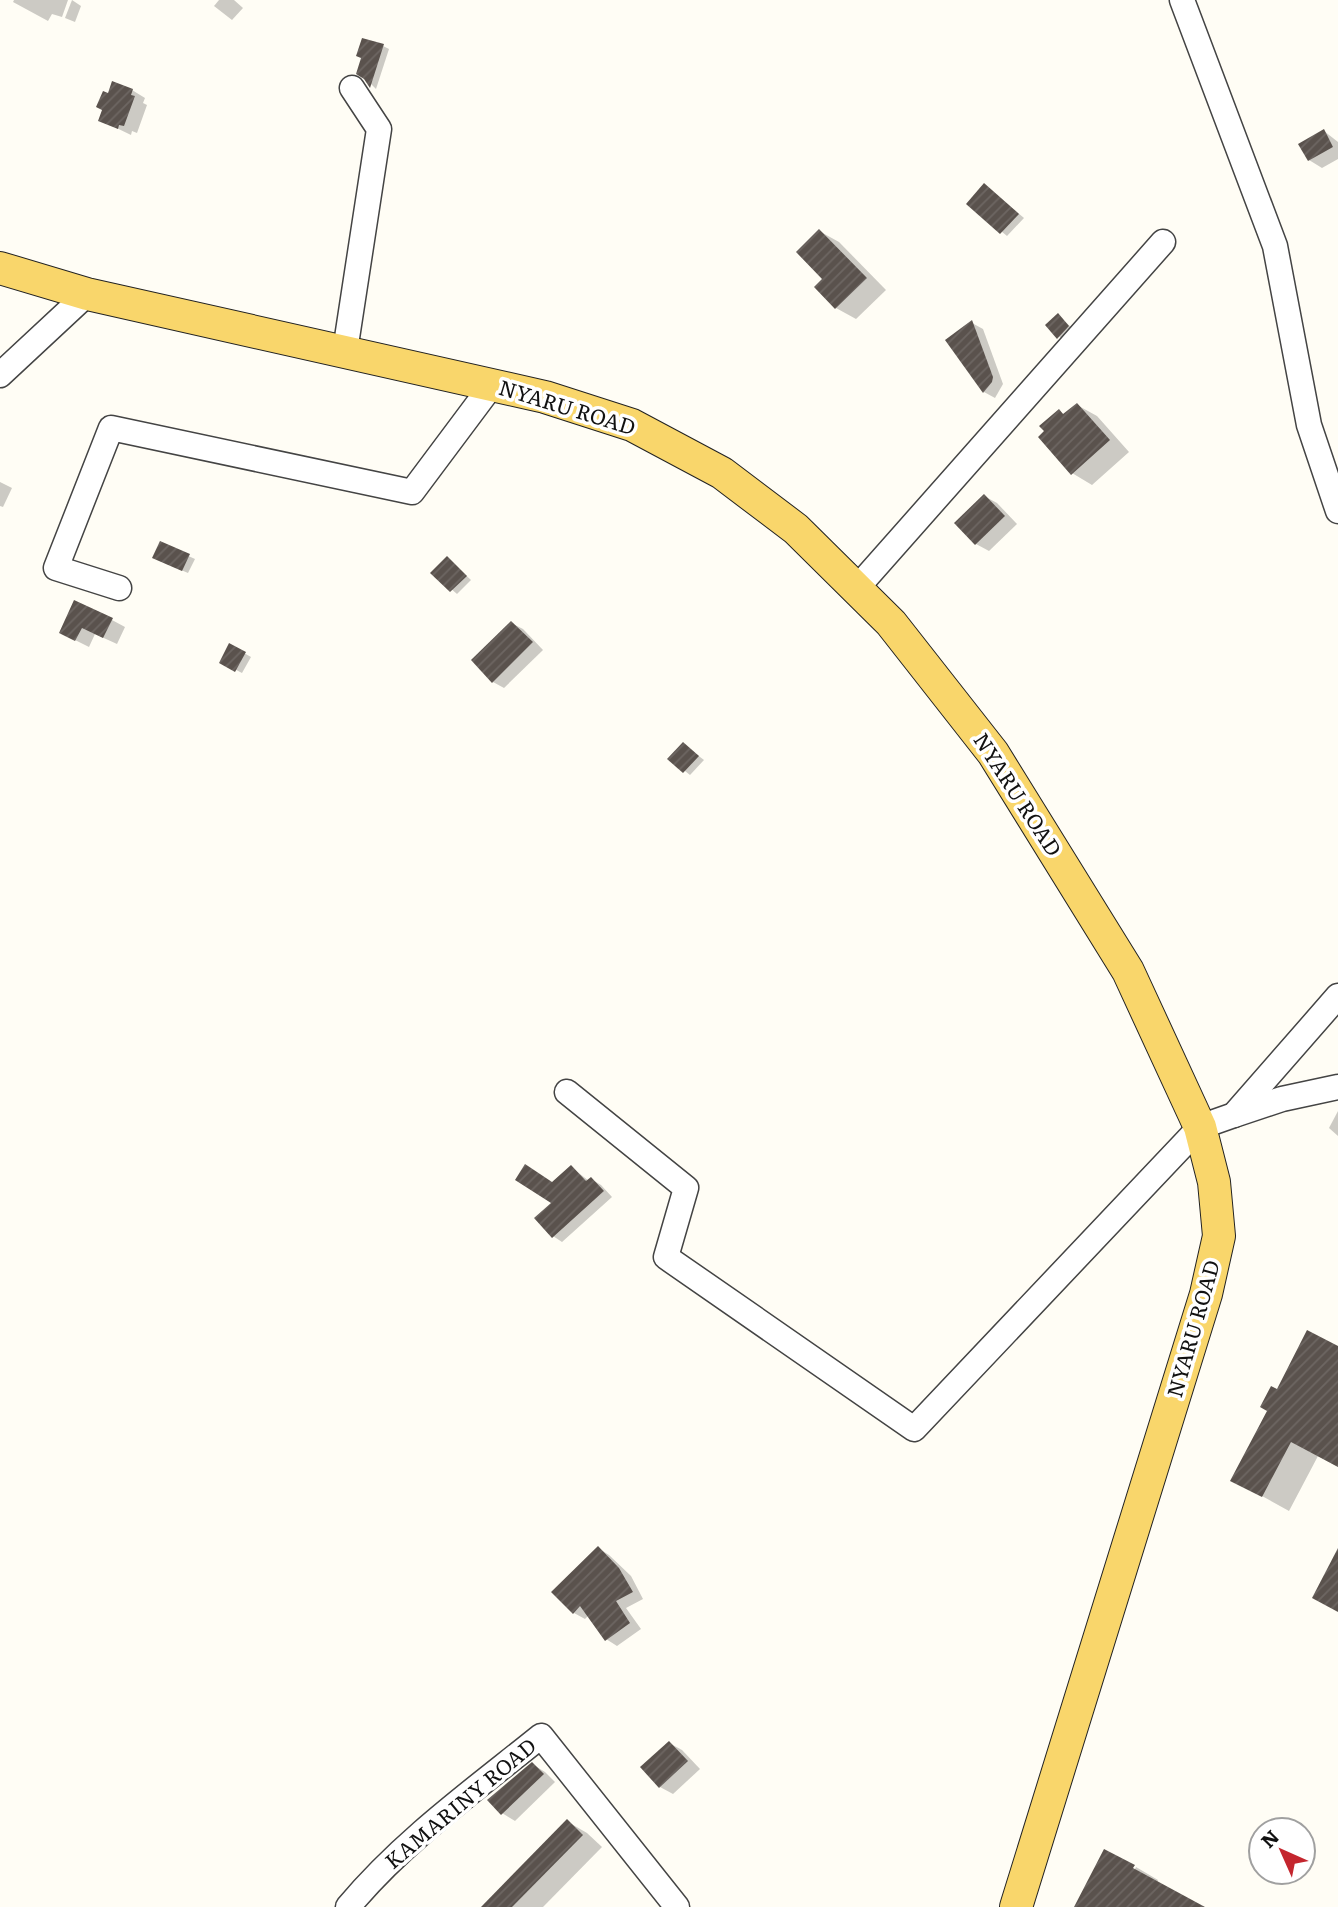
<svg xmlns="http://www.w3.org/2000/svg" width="1338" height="1907" viewBox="0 0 1338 1907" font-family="Literata,serif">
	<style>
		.shadow { fill: #0003 }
		.building { fill: url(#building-hatch) }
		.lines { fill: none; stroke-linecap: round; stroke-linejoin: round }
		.minor-casing { stroke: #444; stroke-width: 27 }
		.major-casing { stroke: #222; stroke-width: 34 }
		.minor { stroke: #fff; stroke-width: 24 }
		.major { stroke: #f9d66b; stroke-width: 32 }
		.labels { text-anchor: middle; stroke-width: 7; stroke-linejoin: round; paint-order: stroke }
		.street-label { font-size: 21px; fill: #111; stroke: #fff }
	</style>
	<defs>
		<pattern id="building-hatch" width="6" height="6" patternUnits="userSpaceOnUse" patternTransform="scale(1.75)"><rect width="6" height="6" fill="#5a524d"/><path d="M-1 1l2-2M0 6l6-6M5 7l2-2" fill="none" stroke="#6d6662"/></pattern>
	</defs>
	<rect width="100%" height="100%" fill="#fffdf5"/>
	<g class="shadow">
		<path d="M 14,0 L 68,0 L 62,17 L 52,14 L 48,21 L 13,2 Z"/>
		<path d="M 72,0 L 81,6 L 75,22 L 65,18 Z"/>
		<path d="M 219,0 L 234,0 L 243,8 L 232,20 L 214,6 Z"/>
		<path d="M 383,46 L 389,49 L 376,89 L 365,78 Z"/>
		<path d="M 132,90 L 145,98 L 143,103 L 147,105 L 137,133 L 132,131 L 131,135 L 100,120 Z"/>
		<path d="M 1324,131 L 1338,142 L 1338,159 L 1322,168 L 1309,160 Z"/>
		<path d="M 990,189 L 1024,218 L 1007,236 L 968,204 Z"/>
		<path d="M 819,231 L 839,242 L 886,290 L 856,319 L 836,308 L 825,279 Z"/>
		<path d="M 1058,315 L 1074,330 L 1064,341 L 1047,325 Z"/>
		<path d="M 972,323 L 983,329 L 1003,384 L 995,398 L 984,392 Z"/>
		<path d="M 1077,405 L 1097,416 L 1129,452 L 1092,485 L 1072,473 L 1059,411 L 1065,415 Z"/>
		<path d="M 0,482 L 12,488 L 3,507 L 0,506 Z"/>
		<path d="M 984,496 L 997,503 L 1017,524 L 989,551 L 976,544 Z"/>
		<path d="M 160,543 L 195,559 L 188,573 L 160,561 Z"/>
		<path d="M 447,558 L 471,580 L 457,594 L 433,573 Z"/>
		<path d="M 112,620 L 125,627 L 117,644 L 95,634 L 89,647 L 61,633 Z"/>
		<path d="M 511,623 L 523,629 L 543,650 L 504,688 L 493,682 Z"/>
		<path d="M 230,645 L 251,657 L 242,673 L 221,662 Z"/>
		<path d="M 683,744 L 704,760 L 690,775 L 670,759 Z"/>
		<path d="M 1338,1111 L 1338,1136 L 1329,1128 Z"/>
		<path d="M 571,1167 L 589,1181 L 591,1179 L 601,1185 L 612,1197 L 562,1242 L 553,1236 L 553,1202 Z"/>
		<path d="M 1338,1348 L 1338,1467 L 1318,1456 L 1289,1511 L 1233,1480 L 1277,1391 Z"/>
		<path d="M 598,1548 L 609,1555 L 631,1576 L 643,1599 L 626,1608 L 641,1629 L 617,1646 L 606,1639 L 589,1615 L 585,1619 L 574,1613 Z"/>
		<path d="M 669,1743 L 682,1750 L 700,1769 L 673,1794 L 660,1787 Z"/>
		<path d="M 532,1764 L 545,1772 L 555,1782 L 515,1821 L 502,1813 Z"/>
		<path d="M 568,1822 L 587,1833 L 602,1847 L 543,1907 L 483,1907 Z"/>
		<path d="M 1136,1867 L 1158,1880 L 1157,1883 L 1201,1907 L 1077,1907 L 1131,1877 Z"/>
	</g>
	<g class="building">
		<path d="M 362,38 L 384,44 L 370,88 L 364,79 L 356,74 L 361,58 L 356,56 Z"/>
		<path d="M 112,81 L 133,89 L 131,95 L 135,96 L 124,126 L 119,125 L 118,129 L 98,121 L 102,110 L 96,107 L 103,91 L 108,93 Z"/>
		<path d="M 1324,129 L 1333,147 L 1308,161 L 1298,144 Z"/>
		<path d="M 984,183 L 1019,214 L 1000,234 L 966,204 Z"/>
		<path d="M 819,229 L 867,278 L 835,309 L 814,287 L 822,279 L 796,252 Z"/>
		<path d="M 1058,313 L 1069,326 L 1057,339 L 1045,325 Z"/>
		<path d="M 972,320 L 993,377 L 992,382 L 983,393 L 945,340 Z"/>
		<path d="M 1077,403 L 1110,440 L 1071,475 L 1038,437 L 1044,431 L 1039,426 L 1059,409 L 1063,414 Z"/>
		<path d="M 984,494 L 1005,516 L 975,545 L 954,523 Z"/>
		<path d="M 160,541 L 190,554 L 182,571 L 152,558 Z"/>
		<path d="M 447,556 L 467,576 L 450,592 L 430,573 Z"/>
		<path d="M 74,600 L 113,618 L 103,638 L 82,628 L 75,641 L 59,633 Z"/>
		<path d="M 511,621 L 533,642 L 492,683 L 471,660 Z"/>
		<path d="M 229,643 L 246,652 L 235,672 L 219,663 Z"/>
		<path d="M 683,742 L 699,756 L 683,773 L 667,759 Z"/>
		<path d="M 525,1164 L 552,1182 L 571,1165 L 586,1181 L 591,1177 L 604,1191 L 552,1238 L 534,1218 L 551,1203 L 515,1180 Z"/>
		<path d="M 1307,1330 L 1338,1346 L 1338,1467 L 1291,1442 L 1262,1497 L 1230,1481 L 1267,1411 L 1260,1407 L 1271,1386 L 1277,1389 Z"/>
		<path d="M 598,1546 L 619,1568 L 633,1592 L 616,1601 L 630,1623 L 605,1641 L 580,1606 L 573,1614 L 551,1592 Z"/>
		<path d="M 1338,1548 L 1338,1612 L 1312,1598 Z"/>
		<path d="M 669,1741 L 688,1761 L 659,1788 L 640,1767 Z"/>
		<path d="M 532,1762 L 544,1774 L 501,1815 L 487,1800 Z"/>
		<path d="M 567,1819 L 583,1835 L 512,1907 L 481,1907 Z"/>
		<path d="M 1104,1849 L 1135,1865 L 1133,1868 L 1205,1907 L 1074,1907 Z"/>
	</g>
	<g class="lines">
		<defs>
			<g id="minor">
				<path d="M 1182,0 L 1275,246 L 1309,425 L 1338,511"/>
				<path d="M 345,351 L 379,129 L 352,88"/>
				<path d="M 0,375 L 87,294"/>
				<path d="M 119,588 L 56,568 L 111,428 L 412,492 L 492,385"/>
				<path d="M 856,589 L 1163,242"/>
				<path d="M 567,1092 L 686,1188 L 666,1257 L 914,1429 L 1200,1127 L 1234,1115 L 1338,996"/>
				<path d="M 1234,1115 L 1282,1099 L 1338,1087"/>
				<path d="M 348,1907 C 403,1841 474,1790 541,1736 L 677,1907"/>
			</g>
			<path id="major" d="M 0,268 L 87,294 L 545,397 L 632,425 L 722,473 L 796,529 L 891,623 L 993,753 L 1128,971 L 1200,1127 L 1214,1182 L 1219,1236 L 1206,1294 L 1016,1907"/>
		</defs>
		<use href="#minor" class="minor-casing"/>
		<use href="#major" class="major-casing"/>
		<use href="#minor" class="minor"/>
		<use href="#major" class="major"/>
	</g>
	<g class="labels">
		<g class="street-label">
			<text transform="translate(567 408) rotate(17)" y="7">NYARU ROAD</text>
			<text transform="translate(1017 795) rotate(57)" y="7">NYARU ROAD</text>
			<text transform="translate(1194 1329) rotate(-74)" y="7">NYARU ROAD</text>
			<text transform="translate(461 1804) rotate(-40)" y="7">KAMARINY ROAD</text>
		</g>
	</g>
	<g transform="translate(1282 1851) rotate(315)"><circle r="33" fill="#ffffff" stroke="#a0a0a0" stroke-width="2"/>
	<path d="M0-5L12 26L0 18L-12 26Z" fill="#c4262e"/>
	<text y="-10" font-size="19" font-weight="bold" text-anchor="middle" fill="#111111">N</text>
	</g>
</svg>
